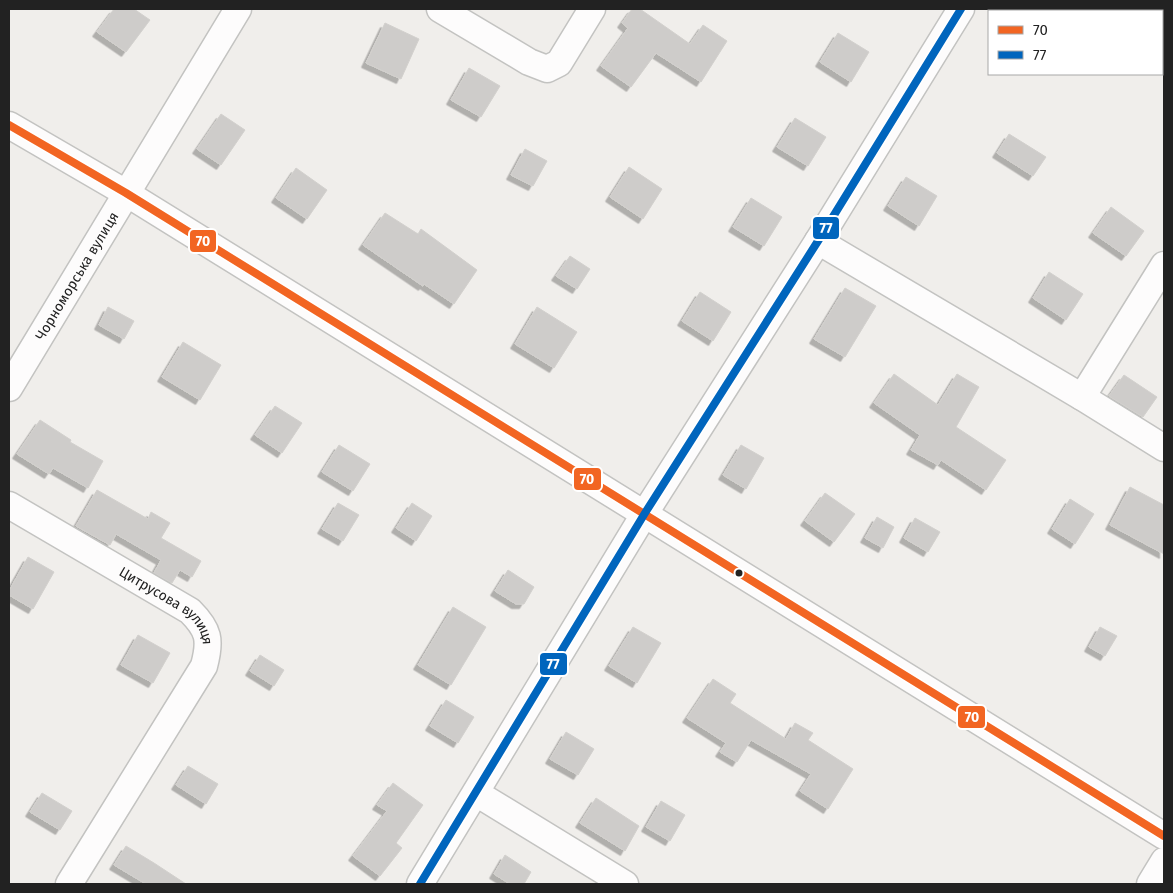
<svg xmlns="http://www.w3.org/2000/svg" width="1173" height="893" viewBox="0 0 1173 893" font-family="'Fira Sans',sans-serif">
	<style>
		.building { fill: #ceccca; stroke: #d2d0cd; filter: url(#shadow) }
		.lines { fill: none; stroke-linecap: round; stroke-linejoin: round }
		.minor-casing { stroke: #c3c3c1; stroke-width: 29 }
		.minor { stroke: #fdfcfc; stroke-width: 26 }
		.bus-1-casing { stroke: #fff; stroke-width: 11 }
		.bus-2-casing { stroke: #fff; stroke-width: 11 }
		.bus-1 { stroke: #f26522; stroke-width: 8 }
		.bus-2 { stroke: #0065bd; stroke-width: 8 }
		.bus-dot { fill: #222; stroke: #fff; stroke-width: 2 }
		.labels { text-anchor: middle; stroke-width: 4; stroke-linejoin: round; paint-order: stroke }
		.street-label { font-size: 14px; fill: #222; stroke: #fff }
		.line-badge { stroke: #fff; stroke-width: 2 }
		.badge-label { font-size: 14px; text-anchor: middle; font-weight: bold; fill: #fff }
	</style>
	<defs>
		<filter id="shadow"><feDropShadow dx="-4.5" dy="4.5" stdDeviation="0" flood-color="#0004"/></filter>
	</defs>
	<rect width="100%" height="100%" fill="#f0eeeb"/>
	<g class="building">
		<path d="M 114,9 L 134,9 L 150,20 L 126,52 L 97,32 Z"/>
		<path d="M 632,9 L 640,9 L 690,44 L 703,25 L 727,41 L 701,82 L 656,53 L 631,87 L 601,66 L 628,28 L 622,23 Z"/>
		<path d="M 385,23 L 419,39 L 401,79 L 366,63 Z"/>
		<path d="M 838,33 L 869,52 L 851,82 L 820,62 Z"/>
		<path d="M 469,68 L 500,86 L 481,117 L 451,100 Z"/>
		<path d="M 221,114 L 245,130 L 221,165 L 197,149 Z"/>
		<path d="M 795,118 L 826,137 L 808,166 L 777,147 Z"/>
		<path d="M 1009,134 L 1046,157 L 1033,176 L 997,153 Z"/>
		<path d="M 525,149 L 547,161 L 533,186 L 511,175 Z"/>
		<path d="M 629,167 L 662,189 L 643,219 L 610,197 Z"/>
		<path d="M 296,168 L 327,190 L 307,219 L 276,198 Z"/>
		<path d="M 906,177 L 937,196 L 919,226 L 888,206 Z"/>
		<path d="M 751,198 L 782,217 L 764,246 L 733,227 Z"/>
		<path d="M 1111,207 L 1144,231 L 1126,256 L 1093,233 Z"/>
		<path d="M 385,213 L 418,234 L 421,229 L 477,270 L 454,304 L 424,284 L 423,286 L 363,245 Z"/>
		<path d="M 570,256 L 590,269 L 577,289 L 556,276 Z"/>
		<path d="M 1049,272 L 1083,294 L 1066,320 L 1033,298 Z"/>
		<path d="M 845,288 L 876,306 L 845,357 L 814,339 Z"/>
		<path d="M 700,292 L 731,312 L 713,341 L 682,321 Z"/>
		<path d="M 108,307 L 134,321 L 124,339 L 99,325 Z"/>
		<path d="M 537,307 L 577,332 L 554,368 L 515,344 Z"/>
		<path d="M 183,342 L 221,365 L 200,400 L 162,377 Z"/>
		<path d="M 894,374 L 938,405 L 957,374 L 979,387 L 956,427 L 1006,460 L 986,490 L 941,460 L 938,465 L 911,450 L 920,435 L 874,403 Z"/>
		<path d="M 1124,375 L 1157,397 L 1143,417 L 1109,396 Z"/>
		<path d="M 275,406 L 302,423 L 282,453 L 255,435 Z"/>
		<path d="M 40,420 L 71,440 L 70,442 L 103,461 L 88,488 L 53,468 L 49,474 L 17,454 Z"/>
		<path d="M 339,445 L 370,464 L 353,491 L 322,472 Z"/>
		<path d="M 741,445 L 764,458 L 746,489 L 723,475 Z"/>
		<path d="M 1130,487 L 1164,505 L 1164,554 L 1110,525 Z"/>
		<path d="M 97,490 L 148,519 L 151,512 L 170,523 L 161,538 L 201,561 L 192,577 L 180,570 L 172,583 L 154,573 L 161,560 L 116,534 L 110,545 L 76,526 Z"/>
		<path d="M 825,493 L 855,514 L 834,542 L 805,521 Z"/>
		<path d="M 1070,499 L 1094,514 L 1075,544 L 1052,529 Z"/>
		<path d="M 338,503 L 359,515 L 343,541 L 322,529 Z"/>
		<path d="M 412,503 L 432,516 L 416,541 L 396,528 Z"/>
		<path d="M 877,517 L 894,527 L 883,548 L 865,538 Z"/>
		<path d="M 915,518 L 940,532 L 928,552 L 904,538 Z"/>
		<path d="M 28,557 L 54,572 L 33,609 L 9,595 L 9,591 Z"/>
		<path d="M 508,570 L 534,587 L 524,604 L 516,604 L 495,591 Z"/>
		<path d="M 453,607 L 486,627 L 451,685 L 418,665 Z"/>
		<path d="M 633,627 L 661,643 L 637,683 L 609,666 Z"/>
		<path d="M 1100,627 L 1117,636 L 1105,656 L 1089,647 Z"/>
		<path d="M 138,635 L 170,653 L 153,683 L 121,665 Z"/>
		<path d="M 260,655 L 284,670 L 274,686 L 250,671 Z"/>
		<path d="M 713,679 L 736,694 L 730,703 L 786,739 L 795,723 L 813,733 L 808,740 L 853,769 L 828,809 L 800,791 L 811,774 L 751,740 L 737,762 L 720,752 L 726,743 L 687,718 Z"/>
		<path d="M 446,700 L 474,717 L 458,743 L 430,726 Z"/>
		<path d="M 566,732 L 594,749 L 578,775 L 550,759 Z"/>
		<path d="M 188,766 L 218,784 L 206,804 L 176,785 Z"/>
		<path d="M 393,783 L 423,805 L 396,843 L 402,848 L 380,876 L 353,856 L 387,811 L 377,805 Z"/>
		<path d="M 42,793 L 72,811 L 60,830 L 30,812 Z"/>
		<path d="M 596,798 L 639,826 L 625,851 L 580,823 Z"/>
		<path d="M 661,801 L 685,815 L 670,841 L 646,827 Z"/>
		<path d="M 126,846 L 154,863 L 186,884 L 146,884 L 114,865 Z"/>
		<path d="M 505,855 L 531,872 L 524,884 L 510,884 L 494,874 Z"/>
	</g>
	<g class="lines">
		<defs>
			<g id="minor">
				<path d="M 440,9 L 529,62 L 547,69 L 559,63 L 592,9"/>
				<path d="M 9,125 L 126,193 L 1164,836"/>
				<path d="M 818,241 L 1082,397 L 1164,448"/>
				<path id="s1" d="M 9,388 L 238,9"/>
				<path d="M 1082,397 L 1164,265"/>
				<path id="s2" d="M 9,505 L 190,611 C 209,630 211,640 204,666 L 69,884"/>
				<path d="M 476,793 L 625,884"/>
				<path d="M 420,884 L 645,513 L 818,241 L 961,9"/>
				<path d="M 1150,884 L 1164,861"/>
			</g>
		</defs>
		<use href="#minor" class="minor-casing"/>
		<use href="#minor" class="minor"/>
		<defs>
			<path id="bus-1" d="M 9,125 L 126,193 L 1164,836"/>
			<path id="bus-2" d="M 420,884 L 645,513 L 818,241 L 961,9"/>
		</defs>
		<use href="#bus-1" class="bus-1-casing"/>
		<use href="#bus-2" class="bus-2-casing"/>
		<use href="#bus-1" class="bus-1"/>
		<use href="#bus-2" class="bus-2"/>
	</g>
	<circle class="bus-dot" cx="739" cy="573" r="4.5"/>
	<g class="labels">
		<g class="street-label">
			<text dy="5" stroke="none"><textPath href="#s1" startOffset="131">Чорноморська вулиця</textPath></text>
			<text dy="5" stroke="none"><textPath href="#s2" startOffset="189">Цитрусова вулиця</textPath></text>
		</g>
	</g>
	<g class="line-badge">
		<rect x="812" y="216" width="28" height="24" rx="5" fill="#0065bd"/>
		<rect x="189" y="229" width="28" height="24" rx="5" fill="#f26522"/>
		<rect x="573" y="467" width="29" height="24" rx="5" fill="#f26522"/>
		<rect x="539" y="652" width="29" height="24" rx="5" fill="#0065bd"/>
		<rect x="957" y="705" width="29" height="24" rx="5" fill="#f26522"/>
	</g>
	<g class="badge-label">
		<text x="826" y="233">77</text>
		<text x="203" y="246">70</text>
		<text x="587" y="484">70</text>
		<text x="553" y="669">77</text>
		<text x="972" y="722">70</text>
	</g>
	<rect width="1173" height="893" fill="none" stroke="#222222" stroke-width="20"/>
	<rect x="988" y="10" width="175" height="65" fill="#ffffff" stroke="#a7a7a7"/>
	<rect x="998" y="26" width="25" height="8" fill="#f26522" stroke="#a7a7a7"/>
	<text x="1033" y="35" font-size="15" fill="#222222">70</text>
	<rect x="998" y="51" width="25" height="8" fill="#0065bd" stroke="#a7a7a7"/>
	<text x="1033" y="60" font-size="15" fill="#222222">77</text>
</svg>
